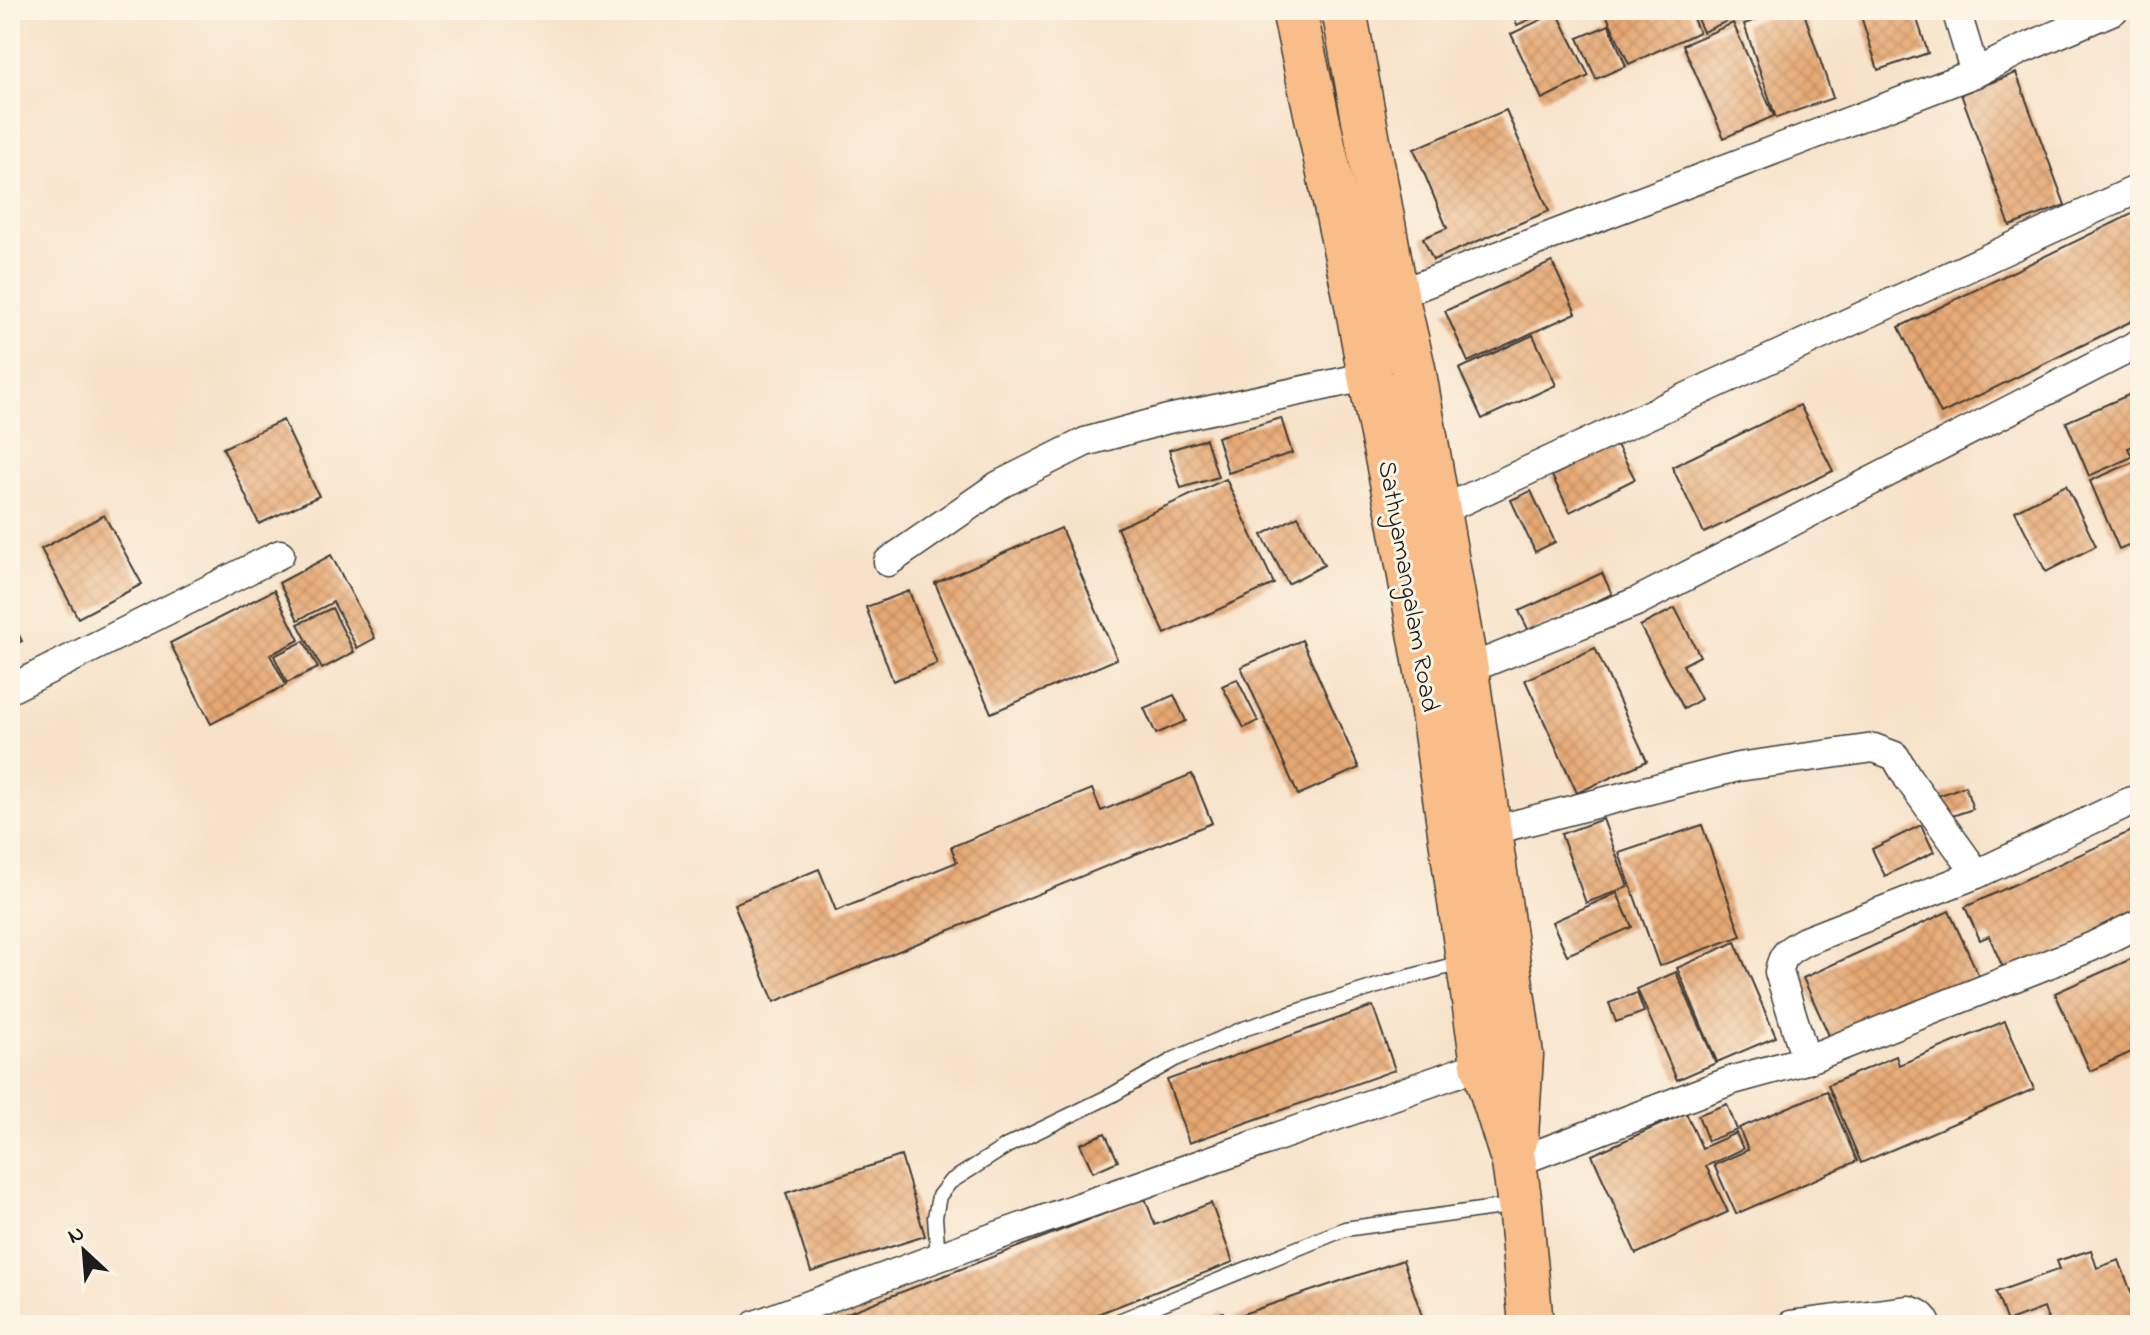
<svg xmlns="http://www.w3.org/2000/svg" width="2150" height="1335" viewBox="0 0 2150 1335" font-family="'Indie Flower',sans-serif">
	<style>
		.building { fill: url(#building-cross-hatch) }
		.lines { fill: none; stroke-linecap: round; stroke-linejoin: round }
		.lane-casing { stroke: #3d3a36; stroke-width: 17 }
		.street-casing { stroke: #3d3a36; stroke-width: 31 }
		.highway-casing { stroke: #3d3a36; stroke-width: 47 }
		.lane { stroke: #fff; stroke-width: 14 }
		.street { stroke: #fff; stroke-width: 28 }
		.highway { stroke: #f8bd88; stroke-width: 44 }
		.labels { text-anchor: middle; stroke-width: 6; stroke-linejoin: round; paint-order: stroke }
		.street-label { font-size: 26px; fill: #1c1c1c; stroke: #fcf5e5 }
	</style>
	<defs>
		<pattern id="building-cross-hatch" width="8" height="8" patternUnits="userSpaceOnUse" patternTransform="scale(2)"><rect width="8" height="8" fill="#e6a873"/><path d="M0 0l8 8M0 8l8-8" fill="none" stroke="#c59063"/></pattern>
	</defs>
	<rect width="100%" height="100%" fill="#fcf5e5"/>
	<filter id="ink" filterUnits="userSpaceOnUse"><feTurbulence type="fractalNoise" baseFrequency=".0125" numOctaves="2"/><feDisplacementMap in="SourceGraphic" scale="16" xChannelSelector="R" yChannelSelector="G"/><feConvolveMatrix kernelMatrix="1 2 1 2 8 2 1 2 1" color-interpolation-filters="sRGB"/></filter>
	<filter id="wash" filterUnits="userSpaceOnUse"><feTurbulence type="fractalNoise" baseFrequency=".006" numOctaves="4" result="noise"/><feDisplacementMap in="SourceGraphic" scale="32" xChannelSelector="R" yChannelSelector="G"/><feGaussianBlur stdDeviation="1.8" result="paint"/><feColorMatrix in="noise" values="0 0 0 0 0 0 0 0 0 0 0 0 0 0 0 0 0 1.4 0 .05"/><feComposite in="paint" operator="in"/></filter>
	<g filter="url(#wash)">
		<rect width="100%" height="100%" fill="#f7e2c9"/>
		<g id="blocks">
			<g class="building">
				<path d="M 1511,10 L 1542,10 L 1544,13 L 1517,25 Z"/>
				<path d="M 1604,10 L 1689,10 L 1699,32 L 1629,64 Z"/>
				<path d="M 1693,10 L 1752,10 L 1703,32 Z"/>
				<path d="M 1784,10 L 1803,10 L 1833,98 L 1776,118 L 1744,24 Z"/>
				<path d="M 1859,10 L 1914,10 L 1928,53 L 1878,70 Z"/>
				<path d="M 1557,12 L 1589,76 L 1542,99 L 1511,34 Z"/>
				<path d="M 1733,23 L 1774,116 L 1724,138 L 1683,45 Z"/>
				<path d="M 1609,25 L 1626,66 L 1596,79 L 1578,38 Z"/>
				<path d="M 2016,73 L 2065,205 L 2010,226 L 1961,94 Z"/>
				<path d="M 1506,110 L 1549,211 L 1433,260 L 1423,238 L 1447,228 L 1414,149 Z"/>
				<path d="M 2140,210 L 2140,317 L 1941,414 L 1899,327 Z"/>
				<path d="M 1552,262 L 1576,313 L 1468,362 L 1445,311 Z"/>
				<path d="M 1533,335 L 1556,385 L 1482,419 L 1459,369 Z"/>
				<path d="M 2140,390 L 2140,443 L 2128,448 L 2132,457 L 2089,476 L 2066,422 Z"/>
				<path d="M 1800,405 L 1833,471 L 1704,533 L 1672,467 Z"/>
				<path d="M 1281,418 L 1292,453 L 1228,473 L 1217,437 Z"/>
				<path d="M 283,420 L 319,496 L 259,524 L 223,448 Z"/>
				<path d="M 1206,439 L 1218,477 L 1181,488 L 1169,450 Z"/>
				<path d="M 1616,443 L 1635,479 L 1570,512 L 1552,476 Z"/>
				<path d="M 2140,459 L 2140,540 L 2119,549 L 2090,481 Z"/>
				<path d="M 1226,479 L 1274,584 L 1165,634 L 1117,528 Z"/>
				<path d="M 2066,485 L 2096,546 L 2046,572 L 2015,511 Z"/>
				<path d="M 1531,491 L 1555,542 L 1535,552 L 1511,500 Z"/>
				<path d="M 104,515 L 142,584 L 78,618 L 41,549 Z"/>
				<path d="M 1298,516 L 1324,565 L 1288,584 L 1262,535 Z"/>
				<path d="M 1061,528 L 1117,659 L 991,713 L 935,583 Z"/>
				<path d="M 331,555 L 375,638 L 357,648 L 333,602 L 298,620 L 279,583 Z"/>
				<path d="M 1602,573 L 1612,594 L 1530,633 L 1519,611 Z"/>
				<path d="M 274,590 L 299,640 L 270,655 L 286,685 L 211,724 L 170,643 Z"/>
				<path d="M 909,591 L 937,664 L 893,681 L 866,607 Z"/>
				<path d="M 332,608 L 354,652 L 322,669 L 298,624 Z"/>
				<path d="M 1675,608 L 1700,656 L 1683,665 L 1701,699 L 1684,709 L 1640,626 Z"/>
				<path d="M 10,618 L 22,641 L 10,647 Z"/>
				<path d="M 1302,640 L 1359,768 L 1298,795 L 1241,667 Z"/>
				<path d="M 304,641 L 318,668 L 287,683 L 274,656 Z"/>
				<path d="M 1595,648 L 1647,761 L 1577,793 L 1525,680 Z"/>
				<path d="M 1237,679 L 1258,721 L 1244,728 L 1222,686 Z"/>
				<path d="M 1174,695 L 1186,721 L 1156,734 L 1144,708 Z"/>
				<path d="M 1192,774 L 1212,823 L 774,1002 L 734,904 L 819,869 L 836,911 L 957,862 L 951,847 L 1092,789 L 1101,811 Z"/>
				<path d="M 1965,786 L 1973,809 L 1943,819 L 1935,797 Z"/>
				<path d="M 1603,819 L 1628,887 L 1586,903 L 1561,834 Z"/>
				<path d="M 1702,825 L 1741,936 L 1659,966 L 1619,853 Z"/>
				<path d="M 1921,825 L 1934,852 L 1885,876 L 1872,849 Z"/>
				<path d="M 2140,827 L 2140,916 L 2007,977 L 1989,936 L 1980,940 L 1965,907 Z"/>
				<path d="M 1617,893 L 1632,927 L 1567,955 L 1552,922 Z"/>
				<path d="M 1949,911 L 1979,976 L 1832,1042 L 1803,978 Z"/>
				<path d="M 1735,942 L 1776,1037 L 1717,1062 L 1677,968 Z"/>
				<path d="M 2140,955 L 2140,1048 L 2090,1071 L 2055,993 Z"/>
				<path d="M 1676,972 L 1716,1063 L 1677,1080 L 1637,989 Z"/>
				<path d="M 1637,993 L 1644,1012 L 1616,1022 L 1609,1003 Z"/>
				<path d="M 1373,1006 L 1395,1070 L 1189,1143 L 1167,1080 Z"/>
				<path d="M 2005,1021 L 2034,1089 L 1861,1163 L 1828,1085 L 1896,1056 L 1899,1065 Z"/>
				<path d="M 1827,1091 L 1857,1161 L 1736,1214 L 1714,1165 L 1748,1150 L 1739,1128 Z"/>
				<path d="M 1727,1104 L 1737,1130 L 1708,1141 L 1698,1115 Z"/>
				<path d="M 1686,1113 L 1702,1148 L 1736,1133 L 1743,1149 L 1706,1166 L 1728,1212 L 1636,1254 L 1592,1155 Z"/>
				<path d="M 1105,1133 L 1118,1161 L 1093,1172 L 1080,1144 Z"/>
				<path d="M 901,1156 L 925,1236 L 811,1272 L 786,1193 Z"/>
				<path d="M 1145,1198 L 1155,1225 L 1211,1203 L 1233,1262 L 1069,1325 L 816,1325 Z"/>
				<path d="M 2091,1250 L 2097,1268 L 2119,1260 L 2134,1300 L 2140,1298 L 2140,1325 L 2032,1325 L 2048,1319 L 2044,1308 L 2007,1322 L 1996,1292 L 2060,1269 L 2057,1261 Z"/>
				<path d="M 1403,1260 L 1425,1325 L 1233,1325 L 1231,1318 Z"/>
				<path d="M 1223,1312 L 1228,1325 L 1188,1325 Z"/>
			</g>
		</g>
	</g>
	<g filter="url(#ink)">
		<use href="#blocks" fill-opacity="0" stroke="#3d3a36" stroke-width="2"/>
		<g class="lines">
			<defs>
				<g id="lane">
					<path d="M 938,1257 L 935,1217 L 939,1196 L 950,1182 L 1007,1146 L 1112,1095 L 1175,1059 L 1243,1029 L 1390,982 L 1464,962"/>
					<path d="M 1109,1325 L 1345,1229 L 1516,1205"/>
				</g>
				<g id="street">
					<path d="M 1956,10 L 1975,73"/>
					<path d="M 1381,299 L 1396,295 L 1975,73 L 2023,49 L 2114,10"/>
					<path d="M 1438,512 L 2140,188"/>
					<path d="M 888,562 L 999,485 L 1085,442 L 1168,419 L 1370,376"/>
					<path d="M 1466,670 L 1636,602 L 2140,343"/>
					<path d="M 10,689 L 280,554"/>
					<path d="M 1490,831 L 1738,767 L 1874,748 L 1895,756 L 1908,778 L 1977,874"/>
					<path d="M 1806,1060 L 1779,972 C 1782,953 1789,950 1805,941 L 1977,874 L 2129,802 L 2140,799"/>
					<path d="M 1514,1163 L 1733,1080 L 1806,1060 L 2091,947 L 2140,923"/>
					<path d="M 755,1325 L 966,1247 L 1483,1064"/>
					<path d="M 1791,1325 L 1909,1310 C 1918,1313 1924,1316 1927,1325"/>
				</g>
				<g id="highway">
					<path d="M 1294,10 L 1357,304 L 1370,376 L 1400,520 L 1428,677 L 1483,1064 L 1514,1163 L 1520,1205 L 1531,1325"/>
					<path d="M 1344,10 L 1396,295 L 1413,368 L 1466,670 L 1521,1055 L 1516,1137"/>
				</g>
			</defs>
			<use href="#lane" class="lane-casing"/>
			<use href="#street" class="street-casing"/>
			<use href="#highway" class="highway-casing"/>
			<use href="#lane" class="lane"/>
			<use href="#street" class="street"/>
			<use href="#highway" class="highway"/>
		</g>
	</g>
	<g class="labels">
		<g class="street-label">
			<text transform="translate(1410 586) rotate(80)" y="9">Sathyamangalam Road</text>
		</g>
	</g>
	<rect width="2150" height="1335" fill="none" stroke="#fcf5e5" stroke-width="40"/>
	<g transform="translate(84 1251) rotate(334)" stroke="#fcf5e5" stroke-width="6" paint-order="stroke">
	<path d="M0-6L14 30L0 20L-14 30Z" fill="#1c1c1c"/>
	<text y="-12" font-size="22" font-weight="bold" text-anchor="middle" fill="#1c1c1c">N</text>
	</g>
</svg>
